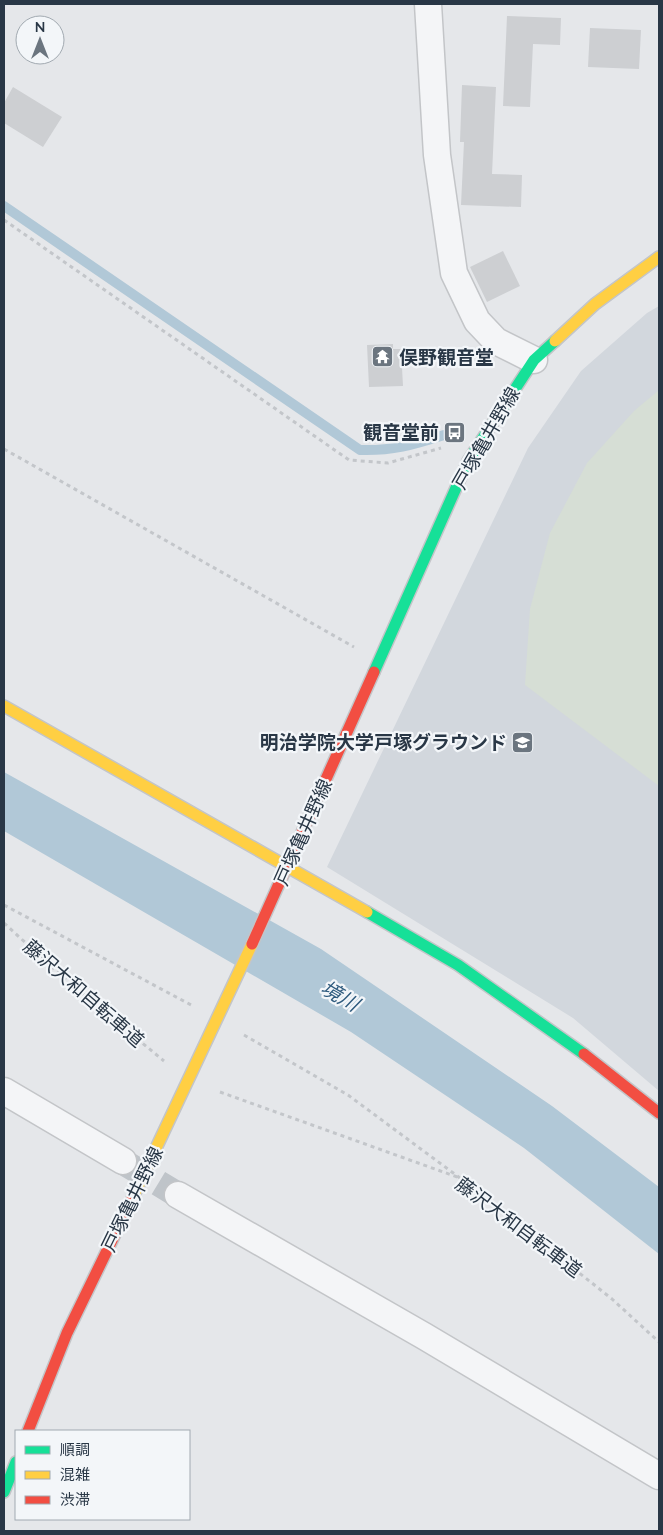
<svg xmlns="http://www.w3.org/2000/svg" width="663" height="1535" viewBox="0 0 663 1535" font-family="Mulish,'Noto Sans JP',sans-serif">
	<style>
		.built { fill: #d2d7dd }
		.green { fill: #d6ded5 }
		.water { fill: #b1c8d7 }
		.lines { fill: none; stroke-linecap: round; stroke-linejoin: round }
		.stream { stroke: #b1c8d7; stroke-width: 10 }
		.building { fill: #cdcfd2 }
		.street-tunnel { stroke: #bfc4c9; stroke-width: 26; stroke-dasharray: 26 13; stroke-linecap: butt }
		.street-casing { stroke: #c3c5c8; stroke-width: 29 }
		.fast-casing { stroke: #c3c5c8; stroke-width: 14 }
		.slow-casing { stroke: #c3c5c8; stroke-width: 14 }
		.jam-casing { stroke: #c3c5c8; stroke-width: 14 }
		.path { stroke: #c3c6ca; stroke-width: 3; stroke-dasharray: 4 4; stroke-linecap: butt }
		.street { stroke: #f4f5f7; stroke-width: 26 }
		.fast { stroke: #16e098; stroke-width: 11 }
		.slow { stroke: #ffcf43; stroke-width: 11 }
		.jam { stroke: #f24e42; stroke-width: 11 }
		.labels { text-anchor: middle; stroke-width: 4.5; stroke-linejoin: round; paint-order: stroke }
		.poi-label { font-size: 19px; font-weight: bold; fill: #293746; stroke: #f3f6f9; text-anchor: end }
		.street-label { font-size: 19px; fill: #293746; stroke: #f3f6f9 }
		.water-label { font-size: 20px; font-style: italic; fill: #2f5b7e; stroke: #f3f6f9 }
	</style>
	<rect width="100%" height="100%" fill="#e5e7ea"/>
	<path class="built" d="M 659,306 L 659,1091 L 573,1018 L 327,867 L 528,448 L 581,371 L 647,313 Z"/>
	<path class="green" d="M 659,390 L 659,786 L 525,685 L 530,609 L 550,533 L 587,463 L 634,411 Z"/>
	<path class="water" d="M 4,772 L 321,949 L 552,1106 L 659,1187 L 659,1254 L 524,1148 L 351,1032 L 4,831 Z"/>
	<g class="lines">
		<path class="stream" d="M 4,206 L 360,450 C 392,451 413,445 444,435"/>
	</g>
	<g class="building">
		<path d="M 507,16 L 561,18 L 560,45 L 533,44 L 530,107 L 503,106 Z"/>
		<path d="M 590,28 L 641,30 L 639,69 L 588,67 Z"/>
		<path d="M 462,85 L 496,87 L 492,174 L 522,175 L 521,207 L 461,205 L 464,142 L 460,142 Z"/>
		<path d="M 13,87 L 62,117 L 43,147 L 4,123 L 4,103 Z"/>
		<path d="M 503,251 L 520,286 L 487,302 L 470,267 Z"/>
		<path d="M 393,344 L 393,349 L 401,349 L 403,386 L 369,387 L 367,345 Z"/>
	</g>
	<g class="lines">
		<path class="street-tunnel" d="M 125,1163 L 178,1195"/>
		<defs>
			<g id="street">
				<path d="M 428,4 L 437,155 L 454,273 L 477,321 L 496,341 L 534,360"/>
				<path d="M 4,1091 L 123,1161"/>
				<path d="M 178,1195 L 424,1336 L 659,1476"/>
			</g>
			<g id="fast">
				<path d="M 374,672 L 468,461 L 534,360 L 555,341"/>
				<path d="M 367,912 L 458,965 L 584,1054"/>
				<path d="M 4,1492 L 16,1462"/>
			</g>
			<g id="slow">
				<path d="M 555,341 L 595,304 L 659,257"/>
				<path d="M 4,706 L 367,912"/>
				<path d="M 134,1195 L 252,944"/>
			</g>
			<g id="jam">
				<path d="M 252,944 L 374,672"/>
				<path d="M 584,1054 L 659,1113"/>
				<path d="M 28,1431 L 67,1333 L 134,1195"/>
			</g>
		</defs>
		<use href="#street" class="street-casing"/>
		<use href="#fast" class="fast-casing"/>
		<use href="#slow" class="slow-casing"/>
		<use href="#jam" class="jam-casing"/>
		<g class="path">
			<path d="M 4,220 L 349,460 L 388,463 L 441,448"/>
			<path d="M 4,449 L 354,647"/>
			<path d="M 4,905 L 193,1006"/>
			<path d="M 4,923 L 65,979 L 164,1061"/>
			<path d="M 244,1035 L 348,1095 L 460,1178"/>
			<path d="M 220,1092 L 460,1178 L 612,1299 L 659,1342"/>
		</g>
		<use href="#street" class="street"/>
		<use href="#fast" class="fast"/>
		<use href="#slow" class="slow"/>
		<use href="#jam" class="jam"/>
	</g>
	<defs>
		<symbol id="temple-square" viewBox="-11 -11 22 22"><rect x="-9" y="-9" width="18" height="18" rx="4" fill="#6b757f" stroke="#f3f6f9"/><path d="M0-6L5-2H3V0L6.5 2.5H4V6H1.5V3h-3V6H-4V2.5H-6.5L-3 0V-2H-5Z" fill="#fff"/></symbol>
		<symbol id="bus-square" viewBox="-11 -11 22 22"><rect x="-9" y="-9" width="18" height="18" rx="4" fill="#6b757f" stroke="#f3f6f9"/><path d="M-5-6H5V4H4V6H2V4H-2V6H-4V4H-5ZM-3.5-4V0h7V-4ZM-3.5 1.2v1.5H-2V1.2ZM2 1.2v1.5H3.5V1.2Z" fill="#fff"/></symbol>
		<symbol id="university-square" viewBox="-11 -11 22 22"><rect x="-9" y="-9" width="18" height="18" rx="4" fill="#6b757f" stroke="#f3f6f9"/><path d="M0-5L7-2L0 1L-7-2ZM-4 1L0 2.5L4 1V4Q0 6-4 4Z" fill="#fff"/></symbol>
	</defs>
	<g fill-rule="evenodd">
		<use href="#temple-square" x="370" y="344" width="25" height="25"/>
		<use href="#bus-square" x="442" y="420" width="25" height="25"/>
		<use href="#university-square" x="510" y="730" width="25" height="25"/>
	</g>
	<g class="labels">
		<g class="poi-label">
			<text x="399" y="364" text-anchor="start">俣野観音堂</text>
			<text x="439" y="439">観音堂前</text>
			<text x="507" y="749">明治学院大学戸塚グラウンド</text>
		</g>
		<g class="street-label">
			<text transform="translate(486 438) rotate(-60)" y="7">戸塚亀井野線</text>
			<text transform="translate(303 832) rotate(-66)" y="7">戸塚亀井野線</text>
			<text transform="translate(84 993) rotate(41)" y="7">藤沢大和自転車道</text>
			<text transform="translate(132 1199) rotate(-64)" y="7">戸塚亀井野線</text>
			<text transform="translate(519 1227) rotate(37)" y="7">藤沢大和自転車道</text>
		</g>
		<g class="water-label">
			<text transform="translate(340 996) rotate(30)" y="7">境川</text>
		</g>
	</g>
	<rect width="663" height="1535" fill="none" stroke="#293746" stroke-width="10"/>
	<rect x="15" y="1430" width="175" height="90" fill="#f3f6f9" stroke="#a2aab1"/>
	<rect x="25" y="1446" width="25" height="8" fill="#16e098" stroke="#a2aab1"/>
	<text x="60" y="1455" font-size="15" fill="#293746">順調</text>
	<rect x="25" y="1471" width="25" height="8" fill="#ffcf43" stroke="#a2aab1"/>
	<text x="60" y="1480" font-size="15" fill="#293746">混雑</text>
	<rect x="25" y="1496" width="25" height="8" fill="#f24e42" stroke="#a2aab1"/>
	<text x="60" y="1505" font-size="15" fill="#293746">渋滞</text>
	<g transform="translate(40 40)"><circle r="24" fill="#f3f6f9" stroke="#a2aab1"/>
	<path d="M0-4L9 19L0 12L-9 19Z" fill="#6b757f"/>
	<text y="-8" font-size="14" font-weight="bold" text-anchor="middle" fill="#293746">N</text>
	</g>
</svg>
